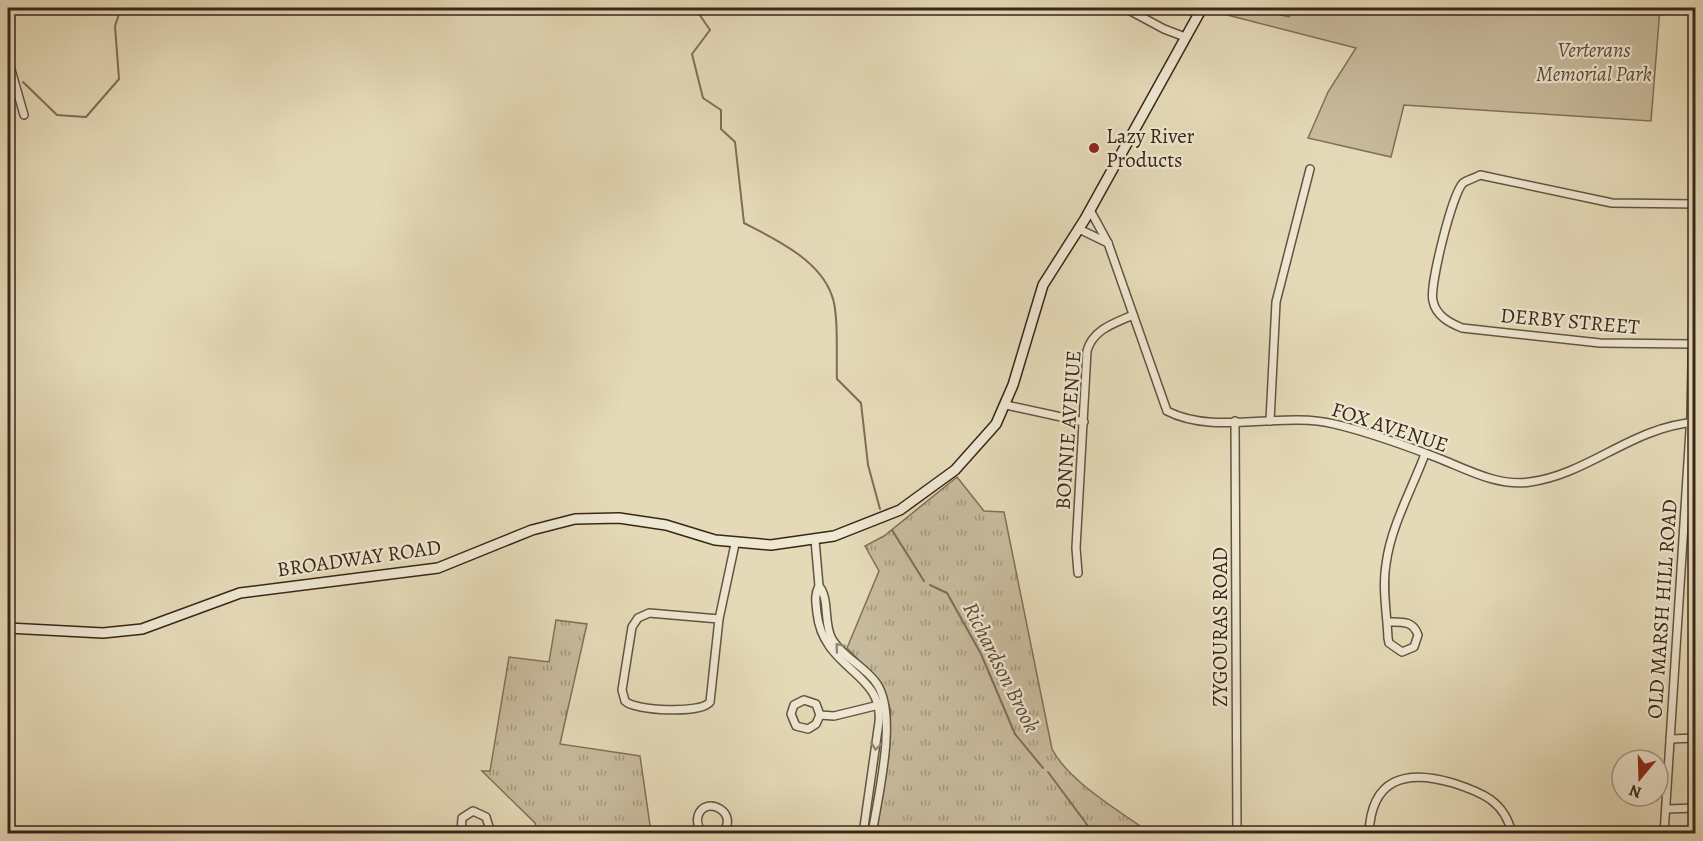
<svg xmlns="http://www.w3.org/2000/svg" width="1703" height="841" viewBox="0 0 1703 841" font-family="Alegreya,serif">
	<style>
		.grass { fill: url(#grass-tufts); stroke: #81705b; stroke-width: 1.5 }
		.park { fill: #c8bb9d; stroke: #81705b; stroke-width: 1.5 }
		.lines { fill: none; stroke-linecap: round; stroke-linejoin: round }
		.stream { stroke: #7e6d58; stroke-width: 2 }
		.minor-casing { stroke: #655341; stroke-width: 10 }
		.secondary-casing { stroke: #3a2619; stroke-width: 12 }
		.minor { stroke: #eee7d1; stroke-width: 7 }
		.secondary { stroke: #eee7d1; stroke-width: 9 }
		.oneway { stroke: #948675 }
		.poi-dot { fill: #8f2418; stroke: #eee7d1; stroke-width: 2 }
		.labels { text-anchor: middle; stroke-width: 4.5; stroke-linejoin: round; paint-order: stroke }
		.park-label { font-size: 21px; font-style: italic; fill: #5e4b3a; stroke: #eee7d1 }
		.poi-label { font-size: 21px; fill: #3a2619; stroke: #eee7d1; text-anchor: start }
		.street-label { font-size: 21px; fill: #3a2619; stroke: #eee7d1 }
		.water-label { font-size: 22px; font-style: italic; fill: #5c4a38; stroke: #eee7d1 }
	</style>
	<defs>
		<pattern id="grass-tufts" width="24" height="20" patternUnits="userSpaceOnUse" patternTransform="scale(1.5)"><rect width="24" height="20" fill="#c8bb9d"/><path d="M3 7l-1-3M5 7V3M7 7l1-3M15 17l-1-3M17 17v-4M19 17l1-3" fill="none" stroke="#a3987f"/></pattern>
	</defs>
	<rect width="100%" height="100%" fill="#e5dab8"/>
	<filter id="stains"><feTurbulence type="fractalNoise" baseFrequency=".00333" numOctaves="4"/><feColorMatrix values="0 0 0 0 .2 0 0 0 0 .09 0 0 0 0 .02 0 0 0 .5 -.17"/></filter>
	<radialGradient id="worn" r=".72"><stop offset=".6" stop-color="#630" stop-opacity="0"/><stop offset="1" stop-color="#630" stop-opacity=".3"/></radialGradient>
	<g class="grass">
		<path d="M 957,477 L 984,511 L 1004,512 L 1052,749 C 1069,782 1120,811 1150,833 L 877,833 L 891,711 L 882,684 L 847,648 L 879,571 L 865,546 L 884,536 Z"/>
		<path d="M 556,620 L 587,624 L 560,744 L 640,756 L 650,825 L 655,833 L 538,833 L 535,823 L 482,771 L 490,771 L 509,657 L 549,662 Z"/>
	</g>
	<path class="park" d="M 1210,8 L 1253,8 L 1289,17 L 1295,8 L 1660,8 L 1651,121 L 1404,105 L 1391,157 L 1308,138 L 1328,92 L 1356,48 L 1208,10 Z"/>
	<g class="lines">
		<g class="stream">
			<path d="M 695,8 L 710,30 L 692,54 L 703,98 L 721,110 L 721,129 L 735,142 L 744,223 C 775,239 820,260 832,296 C 839,313 836,359 837,379 L 861,403 L 868,465 L 880,509"/>
			<path d="M 23,82 L 57,115 L 86,117 L 119,79 L 115,26 L 121,8"/>
			<path d="M 892,530 L 924,581"/>
			<path d="M 930,585 L 947,593 L 981,654 L 1015,734 L 1043,768"/>
			<path d="M 1048,772 L 1094,834"/>
		</g>
		<defs>
			<g id="minor">
				<path d="M 1125,8 L 1164,29 L 1185,37"/>
				<path d="M 8,59 L 24,115"/>
				<path d="M 1090,210 L 1108,243 L 1167,411 C 1215,436 1282,411 1334,424 C 1369,432 1404,445 1438,458 C 1466,469 1498,487 1530,482 C 1589,474 1632,427 1696,422"/>
				<path d="M 1079,229 L 1108,243"/>
				<path d="M 1694,344 L 1600,343 L 1462,328 C 1450,323 1436,316 1433,301 C 1429,287 1452,194 1463,183 C 1467,180 1475,178 1480,175 L 1612,203 L 1696,204"/>
				<path d="M 1006,405 L 1084,422"/>
				<path d="M 1235,421 L 1237,834"/>
				<path d="M 1270,421 L 1276,302 L 1310,169"/>
				<path d="M 815,540 L 819,586 C 830,599 823,623 832,639 C 843,658 865,666 877,684 C 898,716 878,796 872,834"/>
				<path d="M 1078,573 L 1076,548 L 1087,351 C 1093,329 1115,323 1133,315"/>
				<path d="M 819,586 C 814,595 816,603 817,613 C 823,670 884,672 879,722 L 863,834"/>
				<path d="M 719,619 L 649,613 L 638,618 L 632,627 L 622,690 L 625,701 C 635,711 701,714 710,702 L 719,619 L 735,544"/>
				<path d="M 1387,622 C 1401,622 1413,620 1418,635 L 1414,647 L 1402,652 L 1389,643 L 1388,638 C 1387,614 1382,588 1386,564 C 1391,526 1412,489 1425,454"/>
				<path d="M 820,715 L 816,704 L 804,700 L 794,705 L 791,714 L 796,726 L 808,729 L 816,724 L 820,715 L 834,716 L 883,704"/>
				<path d="M 1670,739 L 1696,738"/>
				<path d="M 1666,809 L 1696,808"/>
				<path d="M 726,828 L 740,834"/>
				<path d="M 461,834 L 462,818 L 473,811 L 486,817 L 489,827 L 487,834"/>
				<path d="M 704,834 C 699,829 696,824 698,816 C 705,793 742,814 721,834"/>
				<path d="M 1369,834 C 1371,778 1406,769 1453,783 C 1481,792 1505,801 1512,834"/>
				<path d="M 1664,834 L 1691,415 L 1696,165"/>
			</g>
			<path id="secondary" d="M 8,628 L 103,633 L 142,629 L 240,593 L 438,568 L 532,530 L 575,519 L 619,518 L 666,525 L 715,540 L 771,545 L 834,536 L 900,510 L 955,470 L 996,424 L 1013,385 L 1043,285 L 1085,219 L 1202,8"/>
		</defs>
		<use href="#minor" class="minor-casing"/>
		<use href="#secondary" class="secondary-casing"/>
		<use href="#minor" class="minor"/>
		<use href="#secondary" class="secondary"/>
	</g>
	<defs><path id="oneway-chevron" d="M-2-3.5L2.5 0L-2 3.5" fill="none" stroke-width="1.6" stroke-linecap="round" stroke-linejoin="round" transform="scale(1.5)"/></defs>
	<g class="oneway">
		<use href="#oneway-chevron" transform="translate(839 647) rotate(-130)"/>
		<use href="#oneway-chevron" transform="translate(876 746) rotate(98)"/>
	</g>
	<circle class="poi-dot" cx="1094" cy="148" r="6"/>
	<g class="labels">
		<g class="park-label">
			<text x="1594" y="57">Verterans<tspan x="1594" dy="24">Memorial Park</tspan></text>
		</g>
		<g class="poi-label">
			<text x="1106" y="143">Lazy River<tspan x="1106" dy="24">Products</tspan></text>
		</g>
		<g class="street-label">
			<text transform="translate(1570 321) rotate(5)" y="7">DERBY STREET</text>
			<text transform="translate(1390 427) rotate(18)" y="7">FOX AVENUE</text>
			<text transform="translate(1068 430) rotate(-86)" y="7">BONNIE AVENUE</text>
			<text transform="translate(359 558) rotate(-8)" y="7">BROADWAY ROAD</text>
			<text transform="translate(1662 609) rotate(-86)" y="7">OLD MARSH HILL ROAD</text>
			<text transform="translate(1220 627) rotate(-90)" y="7">ZYGOURAS ROAD</text>
		</g>
		<g class="water-label">
			<text transform="translate(1002 667) rotate(63)" y="8">Richardson Brook</text>
		</g>
	</g>
	<rect width="1703" height="841" fill="none" stroke="#e5dab8" stroke-width="30"/>
	<rect x="9" y="9" width="1685" height="823" fill="none" stroke="#3a2619" stroke-width="3"/>
	<rect x="15" y="15" width="1673" height="811" fill="none" stroke="#3a2619" stroke-width="1.5"/>
	<g transform="translate(1640 778) rotate(199)"><circle r="28" fill="#eee7d1" stroke="#a69a87" stroke-width="1.5"/>
	<path d="M0-4.5L10 22L0 15L-10 22Z" fill="#8f2418"/>
	<text y="-9" font-size="16" font-weight="bold" text-anchor="middle" fill="#3a2619">N</text>
	</g>
	<rect width="100%" height="100%" filter="url(#stains)"/>
	<rect width="100%" height="100%" fill="url(#worn)"/>
</svg>
